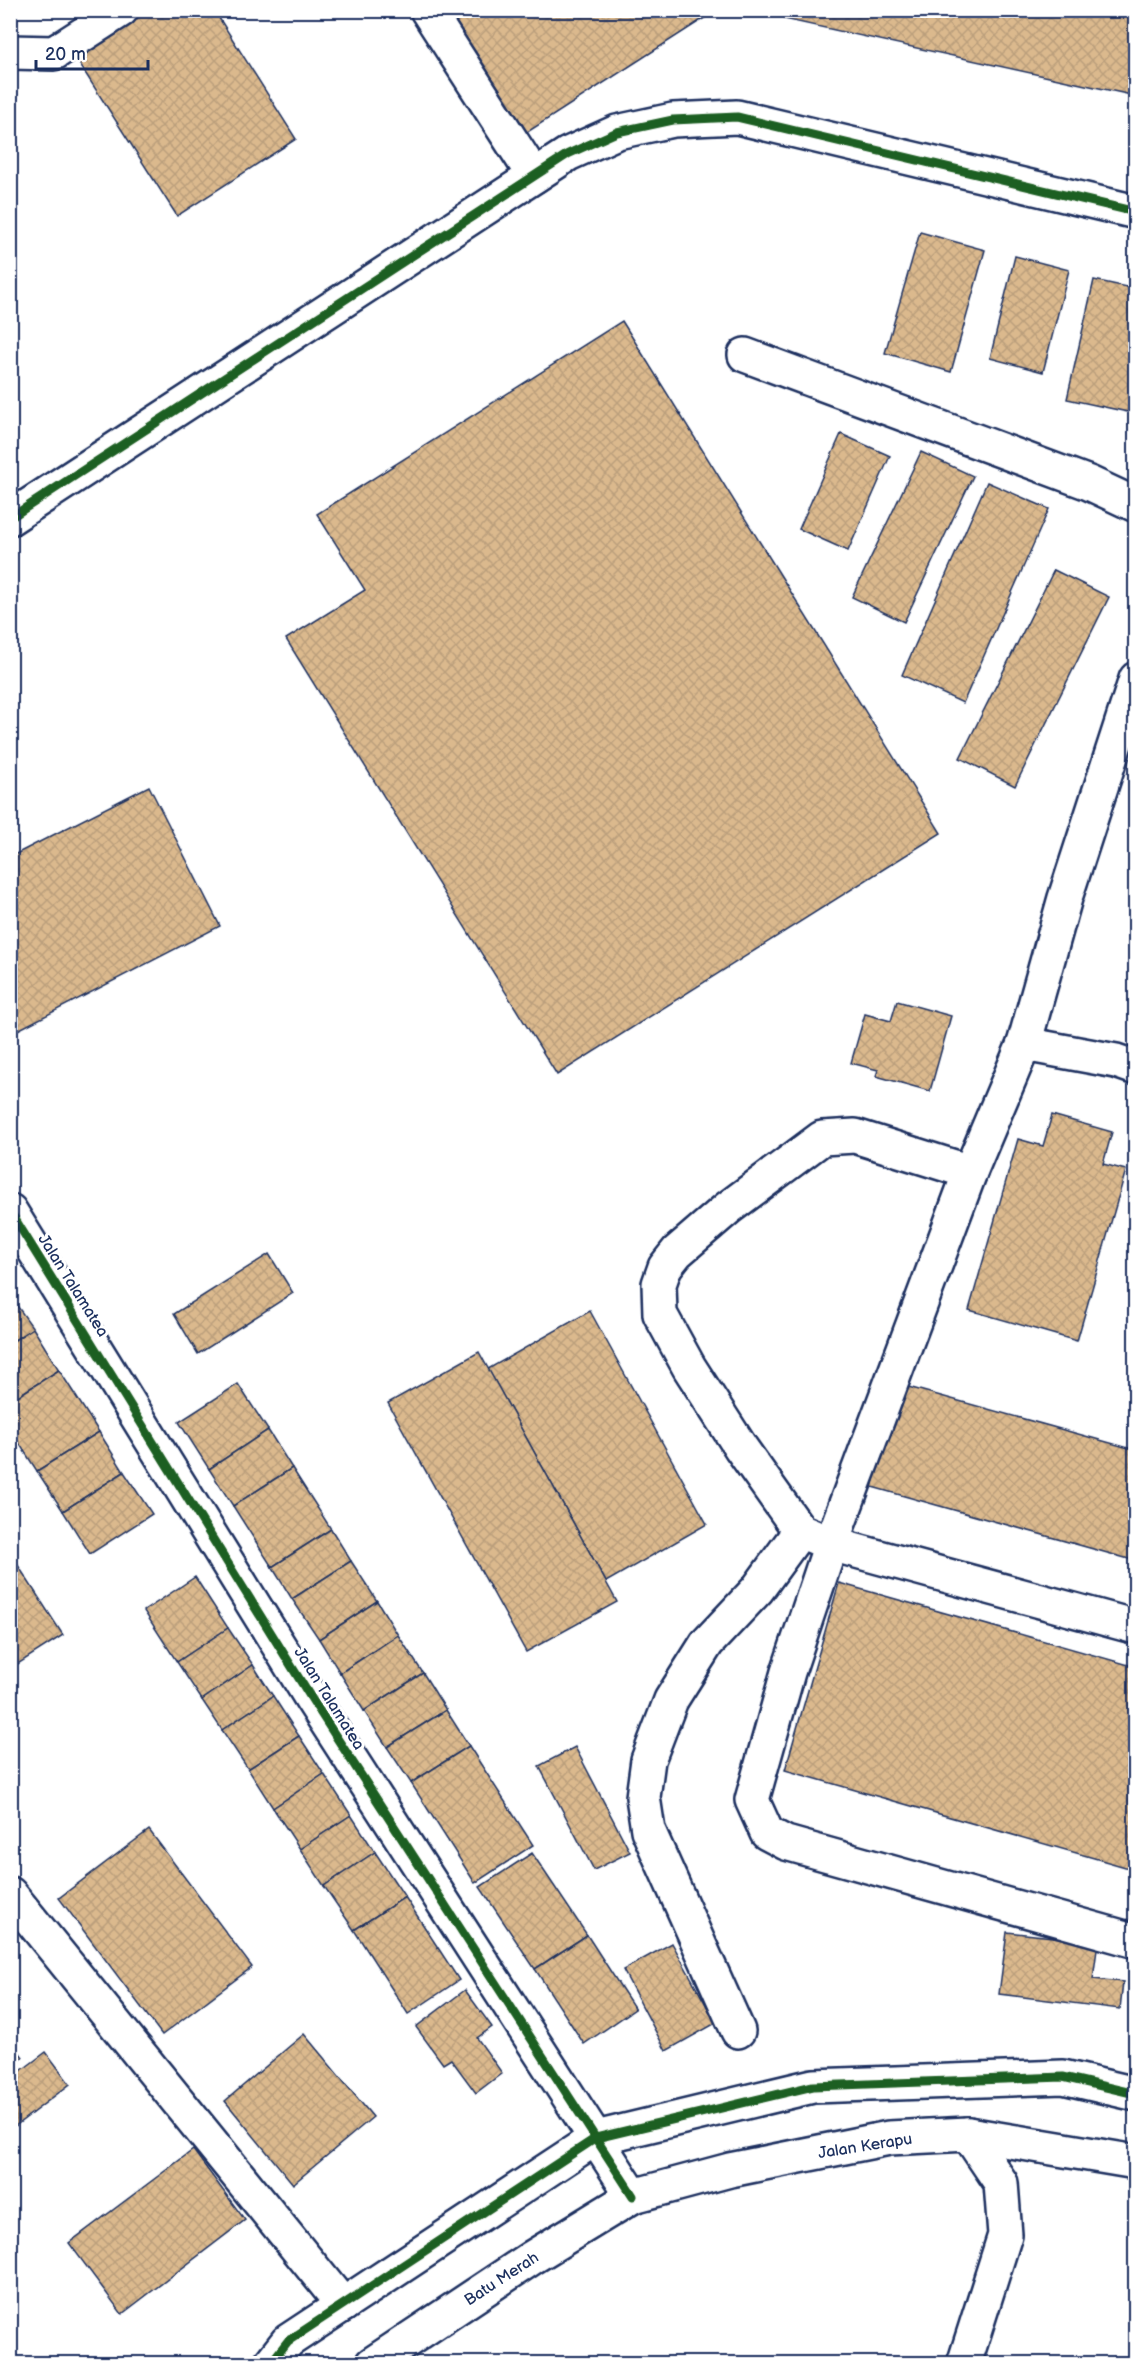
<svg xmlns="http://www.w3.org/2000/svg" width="1146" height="2374" viewBox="0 0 1146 2374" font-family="'Balsamiq Sans',sans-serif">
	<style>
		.building { fill: url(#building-cross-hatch); stroke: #1b2f5e; stroke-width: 1.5 }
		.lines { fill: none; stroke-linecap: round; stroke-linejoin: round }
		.minor-casing { stroke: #1b2f5e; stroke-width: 38 }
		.minor { stroke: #fff; stroke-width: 33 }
		.cycleway-casing { stroke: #fff; stroke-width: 13 }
		.cycleway { stroke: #1b5e20; stroke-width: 9 }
		.labels { text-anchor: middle; stroke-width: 6; stroke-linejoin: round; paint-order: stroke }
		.street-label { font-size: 16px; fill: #1b2f5e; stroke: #fff }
	</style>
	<defs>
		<pattern id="building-cross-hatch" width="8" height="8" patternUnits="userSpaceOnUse" patternTransform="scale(1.5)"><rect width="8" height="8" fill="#dbb98d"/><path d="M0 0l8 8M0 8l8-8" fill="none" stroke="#bb9f7c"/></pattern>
	</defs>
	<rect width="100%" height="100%" fill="#fff"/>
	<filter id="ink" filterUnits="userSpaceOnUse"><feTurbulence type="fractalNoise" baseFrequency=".0167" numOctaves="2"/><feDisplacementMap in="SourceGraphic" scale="12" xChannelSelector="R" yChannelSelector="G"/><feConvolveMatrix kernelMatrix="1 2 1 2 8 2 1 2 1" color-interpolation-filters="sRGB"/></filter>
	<g filter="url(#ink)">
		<g class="building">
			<path d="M 140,10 L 214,10 L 296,139 L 177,216 L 73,54 Z"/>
			<path d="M 448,10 L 717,10 L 526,133 Z"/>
			<path d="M 785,10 L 1136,10 L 1136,96 L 784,19 Z"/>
			<path d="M 920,232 L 985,250 L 951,372 L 885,353 Z"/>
			<path d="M 1015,256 L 1069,270 L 1043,372 L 990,358 Z"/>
			<path d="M 1094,280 L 1136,289 L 1136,380 L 1128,412 L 1067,399 Z"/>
			<path d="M 622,321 L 941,833 L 557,1075 L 286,639 L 365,590 L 317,514 Z"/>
			<path d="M 841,434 L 890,456 L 848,551 L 799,529 Z"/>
			<path d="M 921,452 L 973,476 L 904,622 L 852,597 Z"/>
			<path d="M 987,482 L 1049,509 L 963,703 L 902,675 Z"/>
			<path d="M 1054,570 L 1109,597 L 1015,786 L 960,758 Z"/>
			<path d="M 149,786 L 220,926 L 10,1034 L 10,857 Z"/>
			<path d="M 897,1001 L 951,1016 L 930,1091 L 876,1076 L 878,1070 L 851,1063 L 865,1014 L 891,1021 Z"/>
			<path d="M 1052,1115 L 1112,1132 L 1103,1164 L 1126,1170 L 1077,1341 L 969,1310 L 1018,1139 L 1043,1146 Z"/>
			<path d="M 269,1254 L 293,1293 L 198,1354 L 174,1314 Z"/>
			<path d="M 10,1296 L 33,1328 L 10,1343 Z"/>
			<path d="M 590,1311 L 707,1524 L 606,1582 L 488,1369 Z"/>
			<path d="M 33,1328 L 59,1370 L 10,1401 L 10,1343 Z"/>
			<path d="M 479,1352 L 617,1602 L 526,1652 L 388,1403 Z"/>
			<path d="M 59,1370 L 99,1432 L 37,1471 L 10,1429 L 10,1401 Z"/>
			<path d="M 238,1384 L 268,1430 L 209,1469 L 179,1422 Z"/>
			<path d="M 901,1385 L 1136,1450 L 1136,1561 L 872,1487 Z"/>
			<path d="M 268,1430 L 292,1468 L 233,1506 L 209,1469 Z"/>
			<path d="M 99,1432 L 124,1472 L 63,1511 L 37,1471 Z"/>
			<path d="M 292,1468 L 331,1529 L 272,1567 L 233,1506 Z"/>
			<path d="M 124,1472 L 152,1514 L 90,1554 L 63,1511 Z"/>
			<path d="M 331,1529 L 351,1561 L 292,1599 L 272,1567 Z"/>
			<path d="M 10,1553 L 63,1635 L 10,1669 Z"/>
			<path d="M 351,1561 L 377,1601 L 319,1639 L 292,1599 Z"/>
			<path d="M 195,1577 L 228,1628 L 177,1662 L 144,1611 Z"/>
			<path d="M 839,1583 L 1136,1667 L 1136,1870 L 785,1770 Z"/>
			<path d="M 377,1601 L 398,1635 L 340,1673 L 319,1639 Z"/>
			<path d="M 228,1628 L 253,1665 L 202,1700 L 177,1662 Z"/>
			<path d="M 398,1635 L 423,1673 L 364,1711 L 340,1673 Z"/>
			<path d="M 253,1665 L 273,1696 L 222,1730 L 202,1700 Z"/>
			<path d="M 423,1673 L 446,1710 L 387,1747 L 364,1711 Z"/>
			<path d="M 273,1696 L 299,1736 L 248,1769 L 222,1730 Z"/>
			<path d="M 446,1710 L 469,1746 L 411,1783 L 387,1747 Z"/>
			<path d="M 299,1736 L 324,1774 L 273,1808 L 248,1769 Z"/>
			<path d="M 469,1746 L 533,1845 L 475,1883 L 411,1783 Z"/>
			<path d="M 575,1747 L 630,1852 L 594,1870 L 539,1766 Z"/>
			<path d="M 324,1774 L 351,1815 L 300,1849 L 273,1808 Z"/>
			<path d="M 351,1815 L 375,1852 L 324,1886 L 300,1849 Z"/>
			<path d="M 149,1830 L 252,1967 L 162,2035 L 59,1898 Z"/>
			<path d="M 375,1852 L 405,1897 L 354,1930 L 324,1886 Z"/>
			<path d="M 532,1853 L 587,1935 L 535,1969 L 480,1887 Z"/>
			<path d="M 405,1897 L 459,1980 L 408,2014 L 354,1930 Z"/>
			<path d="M 1007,1932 L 1098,1942 L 1093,1979 L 1123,1982 L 1120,2009 L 999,1994 Z"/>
			<path d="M 587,1935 L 635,2009 L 584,2044 L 535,1969 Z"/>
			<path d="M 672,1943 L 716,2023 L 666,2051 L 623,1970 Z"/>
			<path d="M 465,1990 L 492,2027 L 477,2038 L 502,2073 L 476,2093 L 451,2059 L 443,2064 L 416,2027 Z"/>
			<path d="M 304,2034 L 373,2117 L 293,2184 L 225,2101 Z"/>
			<path d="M 10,2040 L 23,2057 L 10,2066 Z"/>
			<path d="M 46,2052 L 70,2084 L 10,2130 L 10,2079 Z"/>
			<path d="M 193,2150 L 245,2220 L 122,2314 L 69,2243 Z"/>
		</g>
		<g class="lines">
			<defs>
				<g id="minor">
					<path d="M 427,10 L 534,176"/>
					<path d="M 10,52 L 54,53 L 121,10"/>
					<path d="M 745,355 L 1089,483 L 1136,505"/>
					<path d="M 10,518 L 568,154 L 617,132 L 673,120 L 737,117 L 1136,212"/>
					<path d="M 1136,679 L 1065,898 L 1024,1044 L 970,1172 L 831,1544 L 788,1672 L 752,1800 L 767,1833 L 786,1843 L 1136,1941"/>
					<path d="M 1024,1044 L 1116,1061 L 1136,1068"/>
					<path d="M 970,1172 L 855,1136 L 822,1138 L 728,1208 L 677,1252 L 665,1267 L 659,1284 L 660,1314 L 689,1367 L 741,1448 L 800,1531 L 831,1544 L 1136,1627"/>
					<path d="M 10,1211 L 313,1701 L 633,2196"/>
					<path d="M 10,1894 L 343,2305"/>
					<path d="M 738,2031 L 648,1830 L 643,1797 L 648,1760 L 671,1700 L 707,1643 L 757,1590 L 800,1531"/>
					<path d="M 270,2364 L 288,2341 L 596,2138 L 813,2086 L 1063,2077 L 1136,2094"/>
					<path d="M 372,2364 L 533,2257 L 633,2196 L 730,2170 L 889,2138 L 968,2134 L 1136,2162"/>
					<path d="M 964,2364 L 1005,2235 L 1001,2183 L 968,2134"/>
				</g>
			</defs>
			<use href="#minor" class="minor-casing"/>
			<use href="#minor" class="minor"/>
			<defs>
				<g id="cycleway">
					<path d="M 10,518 L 568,154 L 617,132 L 673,120 L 737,117 L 1136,212"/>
					<path d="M 10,1211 L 313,1701 L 633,2196"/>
					<path d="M 270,2364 L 288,2341 L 596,2138 L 813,2086 L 1063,2077 L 1136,2094"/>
				</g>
			</defs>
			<use href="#cycleway" class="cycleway-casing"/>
			<use href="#cycleway" class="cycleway"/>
		</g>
	</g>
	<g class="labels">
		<g class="street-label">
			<text transform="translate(74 1285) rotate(58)" y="6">Jalan Talamatea</text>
			<text transform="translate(330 1698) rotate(58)" y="6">Jalan Talamatea</text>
			<text transform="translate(865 2145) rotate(-9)" y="6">Jalan Kerapu</text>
			<text transform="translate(501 2278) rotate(-33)" y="6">Batu Merah</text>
		</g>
	</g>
	<rect width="1146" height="2374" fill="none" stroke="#fff" stroke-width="36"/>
	<rect x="18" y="18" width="1110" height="2338" fill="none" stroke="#1b2f5e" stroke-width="2" filter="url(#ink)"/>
	<path d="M36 60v9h112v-9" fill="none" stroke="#1b2f5e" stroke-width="3"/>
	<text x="45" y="60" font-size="18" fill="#1b2f5e" stroke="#ffffff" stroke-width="4.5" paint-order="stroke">20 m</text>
</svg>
